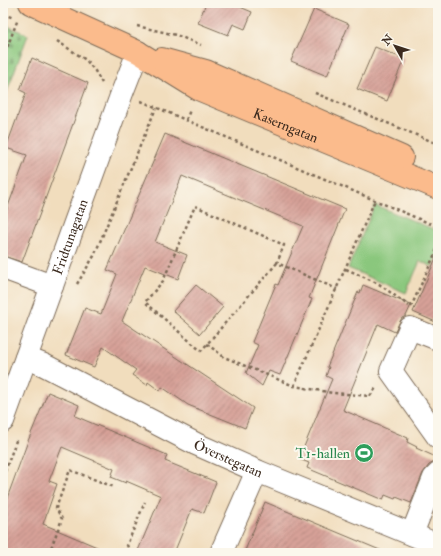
<svg xmlns="http://www.w3.org/2000/svg" width="441" height="556" viewBox="0 0 441 556" font-family="'IM FELL Double Pica',serif">
	<style>
		.cemetery { fill: url(#cemetery-stones); stroke: #62784e }
		.green { fill: #8ac77d; stroke: #62784e }
		.building { fill: url(#building-hatch) }
		.lines { fill: none; stroke-linecap: round; stroke-linejoin: round }
		.minor-casing { stroke: #7b6956; stroke-width: 24 }
		.major-casing { stroke: #7b6956; stroke-width: 24 }
		.path { stroke: #7b6956; stroke-width: 2.5; stroke-dasharray: 3 3; stroke-linecap: butt }
		.minor { stroke: #fff; stroke-width: 22 }
		.major { stroke: #fbbb8c; stroke-width: 22 }
		.labels { text-anchor: middle; stroke-width: 4; stroke-linejoin: round; paint-order: stroke }
		.street-label { font-size: 14px; fill: #3b2a1e; stroke: #fbf7ec }
		.leisure-label { font-size: 14px; fill: #27864d; stroke: #fbf7ec; text-anchor: end }
	</style>
	<defs>
		<pattern id="cemetery-stones" width="16" height="16" patternUnits="userSpaceOnUse"><rect width="16" height="16" fill="#8ac77d"/><path d="M2 7V4a2 2 0 0 1 4 0v3zM10 15v-3a2 2 0 0 1 4 0v3z" fill="#72a266"/></pattern>
		<pattern id="building-hatch" width="6" height="6" patternUnits="userSpaceOnUse"><rect width="6" height="6" fill="#d7a198"/><path d="M-1 1l2-2M0 6l6-6M5 7l2-2" fill="none" stroke="#b0837b"/></pattern>
	</defs>
	<rect width="100%" height="100%" fill="#fbf7ec"/>
	<filter id="ink" filterUnits="userSpaceOnUse"><feTurbulence type="fractalNoise" baseFrequency=".025" numOctaves="2"/><feDisplacementMap in="SourceGraphic" scale="8" xChannelSelector="R" yChannelSelector="G"/><feConvolveMatrix kernelMatrix="1 2 1 2 8 2 1 2 1" color-interpolation-filters="sRGB"/></filter>
	<filter id="wash" filterUnits="userSpaceOnUse"><feTurbulence type="fractalNoise" baseFrequency=".012" numOctaves="4" result="noise"/><feDisplacementMap in="SourceGraphic" scale="16" xChannelSelector="R" yChannelSelector="G"/><feGaussianBlur stdDeviation="0.9" result="paint"/><feColorMatrix in="noise" values="0 0 0 0 0 0 0 0 0 0 0 0 0 0 0 0 0 1.4 0 .05"/><feComposite in="paint" operator="in"/></filter>
	<g filter="url(#wash)">
		<rect width="100%" height="100%" fill="#f1ddbd"/>
		<path class="cemetery" d="M 3,24 L 28,35 L 3,102 Z"/>
		<path class="green" d="M 375,205 L 438,231 L 438,269 L 420,261 L 406,293 L 348,268 Z"/>
		<g id="blocks">
			<g class="building">
				<path d="M 206,3 L 242,3 L 240,7 L 252,12 L 245,29 L 233,24 L 228,35 L 198,23 Z"/>
				<path d="M 314,9 L 349,24 L 327,76 L 291,61 Z"/>
				<path d="M 375,47 L 404,59 L 387,101 L 357,89 Z"/>
				<path d="M 32,58 L 88,83 L 22,262 L 3,256 L 3,220 L 27,155 L 6,148 L 26,93 L 20,90 Z"/>
				<path d="M 165,134 L 345,209 L 309,298 L 312,299 L 280,375 L 269,371 L 262,386 L 246,373 L 258,345 L 252,342 L 276,284 L 278,285 L 303,226 L 182,176 L 155,242 L 187,255 L 178,279 L 145,266 L 122,321 L 253,408 L 245,428 L 188,405 L 162,387 L 160,391 L 148,382 L 147,385 L 132,375 L 136,370 L 103,347 L 94,367 L 66,355 L 85,308 L 101,314 L 117,274 L 107,270 Z"/>
				<path d="M 438,253 L 438,323 L 413,312 Z"/>
				<path d="M 196,285 L 223,307 L 200,334 L 173,311 Z"/>
				<path d="M 363,285 L 411,305 L 406,316 L 402,318 L 399,323 L 395,332 L 378,324 L 343,410 L 408,438 L 407,442 L 417,447 L 416,448 L 438,458 L 438,462 L 434,462 L 429,465 L 423,473 L 411,503 L 396,497 L 395,499 L 385,495 L 383,500 L 307,468 L 309,463 L 299,459 L 332,379 L 326,376 L 329,367 L 327,367 L 358,292 L 360,293 Z"/>
				<path d="M 48,392 L 79,405 L 75,416 L 167,455 L 165,461 L 216,482 L 204,513 L 192,509 L 174,553 L 137,553 L 161,496 L 126,481 L 126,483 L 111,477 L 114,469 L 62,447 L 49,481 L 57,484 L 43,524 L 111,553 L 3,553 L 3,509 L 28,441 Z"/>
				<path d="M 265,502 L 387,553 L 244,553 Z"/>
			</g>
		</g>
	</g>
	<g filter="url(#ink)">
		<use href="#blocks" fill-opacity="0" stroke="#7b6956" stroke-width="1"/>
		<g class="lines">
			<defs>
				<g id="minor">
					<path d="M 3,268 L 52,286"/>
					<path d="M 438,339 L 410,328 L 391,371 L 438,437"/>
					<path id="s1" d="M 26,358 L 44,365 L 196,444 L 257,471 L 438,545"/>
					<path id="s2" d="M 3,421 L 122,93 L 138,52"/>
					<path d="M 412,534 L 434,478 L 438,474"/>
					<path d="M 221,553 L 257,471"/>
				</g>
				<g id="major">
					<path id="s3" d="M 30,3 L 138,52 L 198,89 L 438,188"/>
					<path d="M 162,59 L 206,71 L 402,157"/>
				</g>
			</defs>
			<use href="#minor" class="minor-casing"/>
			<use href="#major" class="major-casing"/>
			<g class="path">
				<path d="M 3,14 L 14,18"/>
				<path d="M 137,26 L 176,35 L 201,45"/>
				<path d="M 3,38 L 9,41"/>
				<path d="M 57,41 L 86,60 L 95,71 L 102,83"/>
				<path d="M 3,58 L 18,19"/>
				<path d="M 315,93 L 438,144"/>
				<path d="M 141,101 L 438,227"/>
				<path d="M 186,120 L 190,110"/>
				<path d="M 277,263 L 201,351 L 145,302 L 163,281 L 195,206 L 284,245 L 277,263 L 337,289"/>
				<path d="M 346,269 L 379,284 L 409,306"/>
				<path d="M 77,284 L 94,256 L 156,108"/>
				<path d="M 411,307 L 438,247"/>
				<path d="M 207,344 L 224,357 L 294,386 L 333,393 L 370,396 L 376,388"/>
				<path d="M 294,386 L 375,200"/>
				<path d="M 3,477 L 17,438"/>
				<path d="M 49,553 L 62,519 L 56,508 L 70,470 L 114,487"/>
				<path d="M 130,553 L 127,545 L 145,502"/>
			</g>
			<use href="#minor" class="minor"/>
			<use href="#major" class="major"/>
		</g>
	</g>
	<defs>
		<symbol id="stadium-disc" viewBox="-11 -11 22 22"><circle r="9.5" fill="#2e9e5b" stroke="#fbf7ec"/><path d="M0-5a6.5 5 0 1 0 0 10a6.5 5 0 1 0 0-10ZM-3.5-1.8h7v3.6h-7Z" fill="#fff"/></symbol>
	</defs>
	<g fill-rule="evenodd">
		<use href="#stadium-disc" x="353" y="442" width="22" height="22"/>
	</g>
	<g class="labels">
		<g class="street-label">
			<text dy="5" stroke="none"><textPath href="#s3" startOffset="284">Kaserngatan</textPath></text>
			<text dy="5" stroke="none"><textPath href="#s2" startOffset="196">Fridtunagatan</textPath></text>
			<text dy="5" stroke="none"><textPath href="#s1" startOffset="226">Överstegatan</textPath></text>
		</g>
		<g class="leisure-label">
			<text x="350" y="458">T1-hallen</text>
		</g>
	</g>
	<rect width="441" height="556" fill="none" stroke="#fbf7ec" stroke-width="16"/>
	<g transform="translate(395 46) rotate(309)" stroke="#fbf7ec" stroke-width="3" paint-order="stroke">
	<path d="M0-3L7 15L0 10L-7 15Z" fill="#3b2a1e"/>
	<text y="-6" font-size="11" font-weight="bold" text-anchor="middle" fill="#3b2a1e">N</text>
	</g>
</svg>
